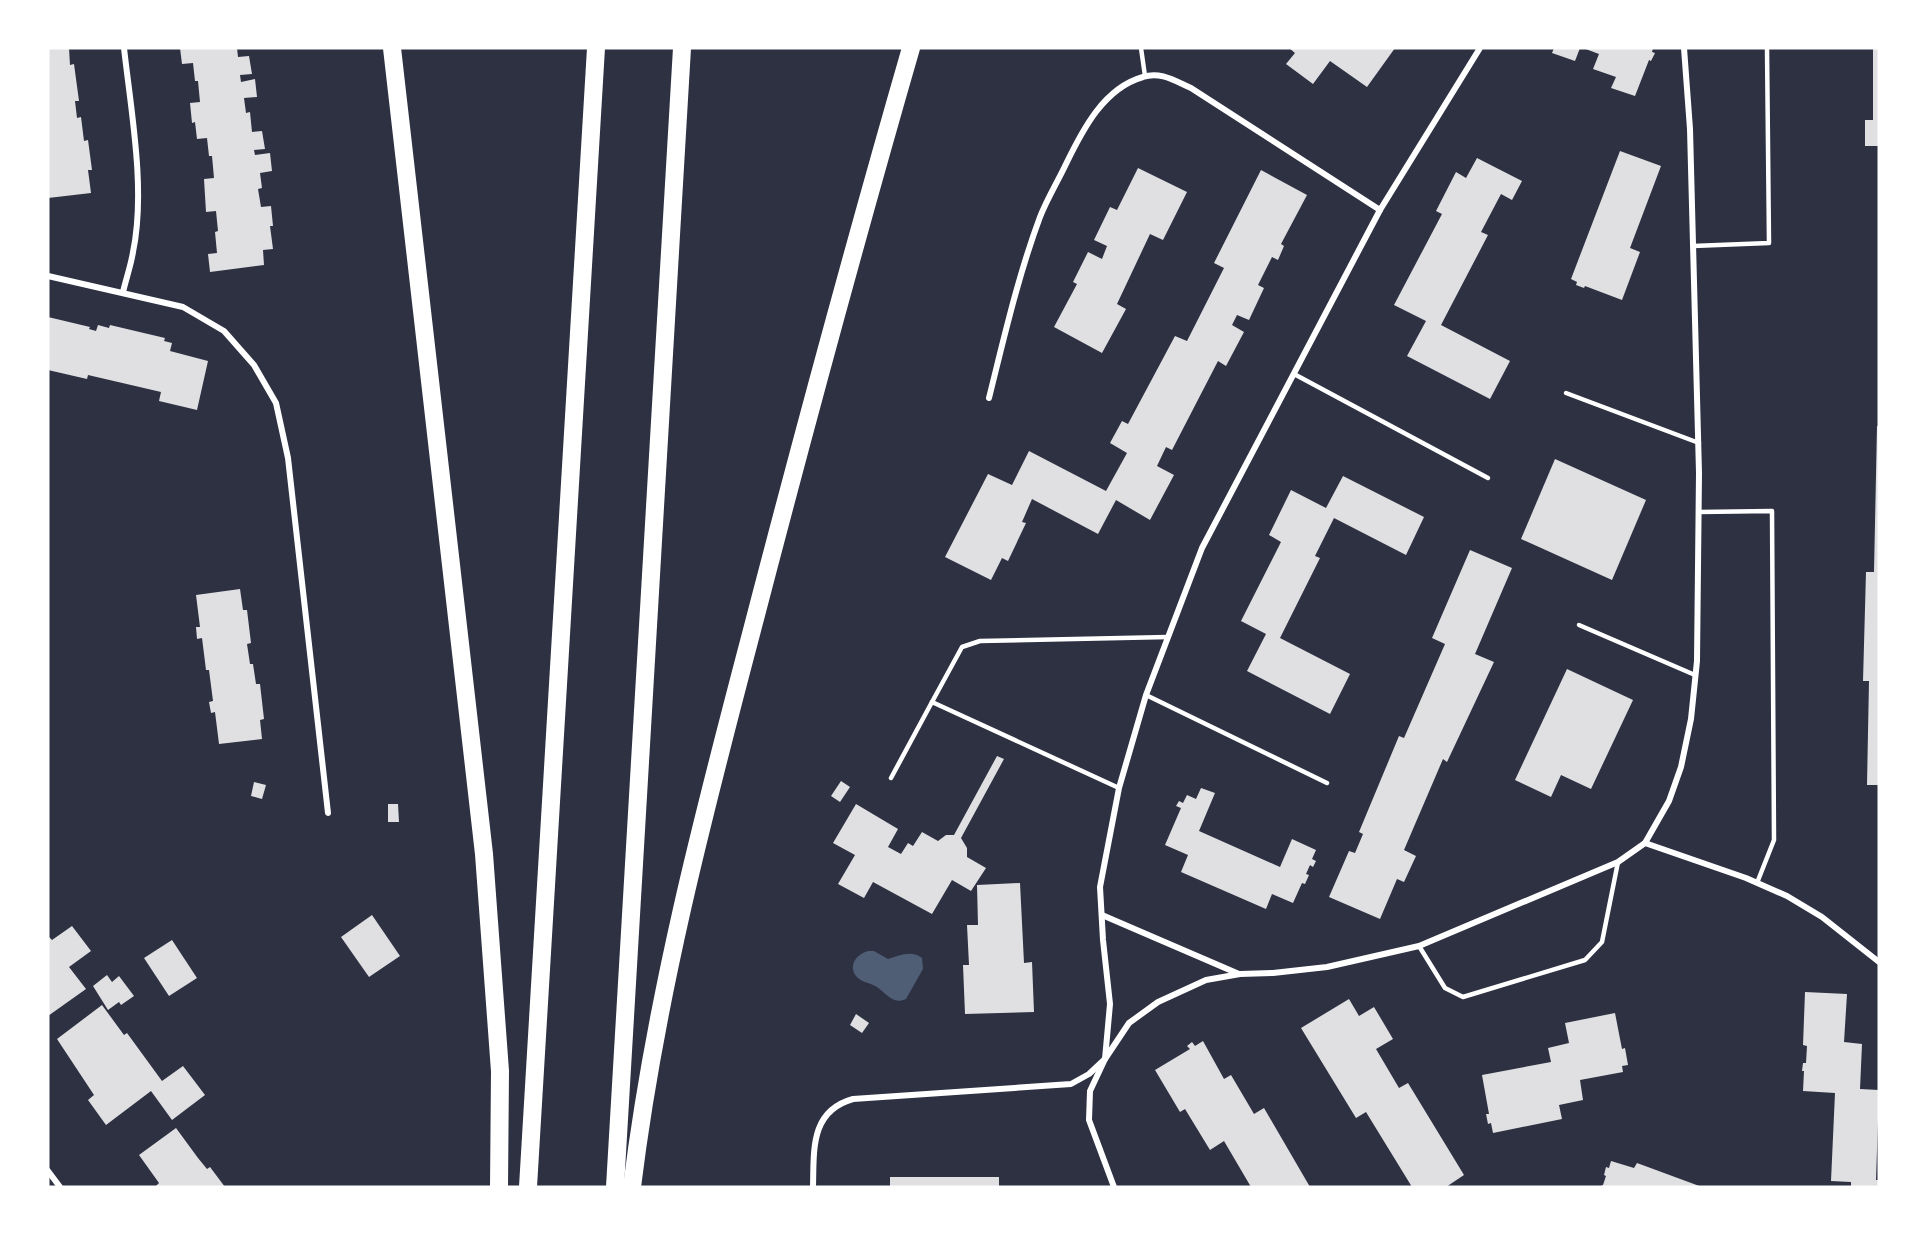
<svg xmlns="http://www.w3.org/2000/svg" width="1927" height="1235" viewBox="0 0 1927 1235" font-family="Manrope,sans-serif">
	<style>
		.water { fill: #4f5d75 }
		.building { fill: #e0e0e3 }
		.lines { fill: none; stroke-linecap: round; stroke-linejoin: round }
		.service { stroke: #fff; stroke-width: 4.5 }
		.minor { stroke: #fff; stroke-width: 6 }
		.motorway { stroke: #fff; stroke-width: 18 }
	</style>
	<rect width="100%" height="100%" fill="#2d3142"/>
	<path class="water" d="M 868,951 L 874,951 L 888,959 C 900,955 912,950 922,958 L 923,969 L 906,999 C 891,1006 885,990 873,985 C 867,982 861,982 856,976 C 848,965 857,954 868,951 Z"/>
	<g class="building">
		<path d="M 48,48 L 69,48 L 70,65 L 74,64 L 79,101 L 75,101 L 77,118 L 81,117 L 84,141 L 88,140 L 92,170 L 88,170 L 91,193 L 48,198 Z"/>
		<path d="M 180,48 L 237,48 L 238,57 L 249,56 L 252,74 L 240,75 L 241,82 L 255,79 L 257,97 L 244,98 L 246,113 L 250,112 L 252,132 L 262,131 L 265,149 L 254,150 L 255,155 L 270,153 L 272,171 L 260,173 L 262,188 L 258,189 L 261,207 L 271,206 L 273,226 L 270,226 L 273,249 L 263,250 L 264,265 L 210,272 L 208,254 L 217,253 L 215,232 L 218,231 L 216,211 L 206,212 L 204,179 L 214,178 L 212,156 L 209,156 L 207,138 L 197,139 L 195,122 L 192,123 L 190,103 L 200,102 L 198,81 L 195,81 L 193,63 L 182,64 Z"/>
		<path d="M 1289,48 L 1395,48 L 1367,87 L 1330,61 L 1313,84 L 1286,64 L 1295,53 Z"/>
		<path d="M 1554,48 L 1580,48 L 1575,61 L 1552,53 Z"/>
		<path d="M 1583,48 L 1653,48 L 1652,52 L 1655,53 L 1651,61 L 1649,60 L 1635,96 L 1611,88 L 1616,77 L 1593,69 L 1599,54 Z"/>
		<path d="M 1873,48 L 1879,48 L 1879,146 L 1865,146 L 1865,120 L 1873,120 Z"/>
		<path d="M 1620,151 L 1661,166 L 1630,248 L 1640,252 L 1622,300 L 1585,286 L 1584,288 L 1576,285 L 1577,282 L 1571,279 Z"/>
		<path d="M 1477,158 L 1522,181 L 1512,200 L 1501,194 L 1481,232 L 1488,235 L 1441,325 L 1510,361 L 1490,399 L 1407,356 L 1426,321 L 1394,305 L 1442,214 L 1436,211 L 1456,172 L 1466,178 Z"/>
		<path d="M 1138,168 L 1187,192 L 1163,240 L 1150,234 L 1117,304 L 1126,309 L 1102,353 L 1054,327 L 1077,284 L 1073,282 L 1088,252 L 1102,259 L 1107,246 L 1094,240 L 1110,207 L 1117,210 Z"/>
		<path d="M 1261,170 L 1307,195 L 1281,244 L 1284,246 L 1278,260 L 1272,257 L 1258,285 L 1264,288 L 1249,320 L 1237,315 L 1232,325 L 1244,332 L 1226,366 L 1218,361 L 1172,450 L 1166,447 L 1157,466 L 1174,475 L 1150,520 L 1116,500 L 1098,534 L 1032,499 L 1022,522 L 1026,523 L 1008,561 L 1002,558 L 991,580 L 945,557 L 988,474 L 1012,485 L 1029,451 L 1106,491 L 1127,453 L 1110,443 L 1122,421 L 1128,424 L 1175,336 L 1187,341 L 1224,268 L 1214,263 Z"/>
		<path d="M 48,317 L 90,327 L 89,329 L 96,331 L 98,325 L 109,328 L 110,325 L 165,338 L 164,341 L 172,343 L 170,351 L 208,361 L 197,410 L 159,401 L 161,392 L 88,375 L 87,379 L 48,370 Z"/>
		<path d="M 1877,426 L 1879,426 L 1879,785 L 1867,785 L 1869,681 L 1863,681 L 1866,572 L 1874,572 Z"/>
		<path d="M 1555,459 L 1646,500 L 1612,580 L 1521,539 Z"/>
		<path d="M 1343,476 L 1424,517 L 1406,555 L 1334,518 L 1315,556 L 1320,558 L 1280,638 L 1350,674 L 1330,714 L 1247,671 L 1266,634 L 1241,621 L 1281,542 L 1269,535 L 1291,490 L 1326,508 Z"/>
		<path d="M 1470,550 L 1512,568 L 1475,654 L 1494,662 L 1447,762 L 1443,759 L 1404,850 L 1416,856 L 1404,882 L 1397,879 L 1380,919 L 1329,897 L 1349,851 L 1355,853 L 1363,834 L 1359,832 L 1399,736 L 1404,738 L 1445,644 L 1432,638 Z"/>
		<path d="M 240,589 L 243,610 L 247,610 L 251,643 L 247,644 L 250,664 L 253,664 L 256,684 L 260,684 L 264,719 L 260,720 L 262,739 L 219,744 L 215,712 L 211,713 L 209,702 L 213,701 L 209,670 L 206,670 L 202,638 L 197,639 L 196,627 L 200,627 L 196,595 Z"/>
		<path d="M 1567,669 L 1633,700 L 1591,789 L 1561,775 L 1551,797 L 1515,780 Z"/>
		<path d="M 997,756 L 1004,759 L 961,838 L 967,848 L 967,857 L 986,868 L 971,891 L 952,880 L 932,914 L 873,882 L 864,898 L 838,884 L 855,855 L 833,843 L 856,804 L 898,829 L 888,847 L 901,854 L 908,843 L 913,846 L 922,832 L 938,841 L 946,835 L 954,835 Z"/>
		<path d="M 841,781 L 850,787 L 840,802 L 831,796 Z"/>
		<path d="M 254,782 L 266,785 L 262,799 L 251,796 Z"/>
		<path d="M 1201,788 L 1215,793 L 1199,831 L 1280,867 L 1292,839 L 1316,850 L 1312,859 L 1316,861 L 1313,867 L 1310,865 L 1306,874 L 1309,875 L 1305,884 L 1302,883 L 1293,903 L 1272,894 L 1266,909 L 1181,872 L 1188,855 L 1165,845 L 1181,808 L 1176,806 L 1179,801 L 1183,803 L 1187,795 L 1196,799 Z"/>
		<path d="M 388,804 L 398,804 L 399,822 L 388,822 Z"/>
		<path d="M 1020,883 L 1024,963 L 1032,962 L 1034,1012 L 965,1014 L 963,965 L 969,965 L 967,925 L 978,925 L 977,885 Z"/>
		<path d="M 372,915 L 400,956 L 369,977 L 341,937 Z"/>
		<path d="M 72,926 L 91,951 L 69,967 L 86,989 L 48,1016 L 48,936 L 52,940 Z"/>
		<path d="M 172,940 L 197,978 L 169,996 L 144,958 Z"/>
		<path d="M 107,975 L 112,982 L 119,976 L 134,996 L 121,1005 L 119,1002 L 108,1010 L 93,986 Z"/>
		<path d="M 1805,992 L 1847,994 L 1844,1042 L 1862,1044 L 1860,1089 L 1879,1090 L 1876,1180 L 1879,1180 L 1879,1187 L 1851,1187 L 1851,1182 L 1831,1181 L 1835,1093 L 1803,1091 L 1804,1071 L 1802,1071 L 1803,1063 L 1806,1063 L 1807,1046 L 1803,1045 Z"/>
		<path d="M 1349,999 L 1359,1016 L 1374,1007 L 1393,1039 L 1376,1049 L 1399,1088 L 1408,1083 L 1464,1175 L 1446,1187 L 1412,1187 L 1366,1112 L 1356,1118 L 1301,1028 Z"/>
		<path d="M 102,1005 L 124,1035 L 127,1033 L 162,1081 L 183,1066 L 205,1095 L 172,1120 L 151,1091 L 106,1125 L 88,1100 L 94,1095 L 57,1039 Z"/>
		<path d="M 1615,1013 L 1622,1049 L 1625,1048 L 1628,1065 L 1622,1066 L 1623,1072 L 1580,1080 L 1583,1100 L 1559,1105 L 1562,1119 L 1493,1133 L 1491,1123 L 1488,1124 L 1486,1114 L 1489,1114 L 1482,1075 L 1551,1062 L 1548,1048 L 1569,1043 L 1565,1023 Z"/>
		<path d="M 856,1014 L 869,1023 L 862,1033 L 850,1025 Z"/>
		<path d="M 1203,1041 L 1224,1079 L 1231,1075 L 1254,1114 L 1264,1108 L 1310,1187 L 1251,1187 L 1224,1141 L 1210,1150 L 1185,1109 L 1180,1112 L 1155,1070 L 1190,1049 L 1187,1046 L 1192,1042 L 1195,1046 Z"/>
		<path d="M 176,1128 L 198,1158 L 207,1169 L 210,1167 L 225,1187 L 155,1187 L 159,1183 L 139,1155 Z"/>
		<path d="M 1611,1161 L 1634,1168 L 1637,1163 L 1702,1187 L 1599,1187 L 1603,1185 L 1606,1176 L 1604,1175 L 1606,1167 L 1609,1168 Z"/>
		<rect x="890" y="1177" width="109" height="10"/>
	</g>
	<g class="lines">
		<g class="service">
			<path d="M 1141,48 L 1145,76"/>
			<path d="M 1693,246 L 1769,243 L 1767,48"/>
			<path d="M 1294,374 L 1488,478"/>
			<path d="M 1566,393 L 1699,443"/>
			<path d="M 1699,512 L 1772,511 L 1774,840 L 1757,883"/>
			<path d="M 1579,625 L 1695,675"/>
			<path d="M 1146,695 L 1327,783"/>
			<path d="M 891,778 L 932,702"/>
			<path d="M 1119,788 L 932,702 L 962,647 L 980,641 L 1168,637"/>
			<path d="M 1419,946 L 1445,988 L 1463,997 L 1585,960 L 1602,942 L 1618,862"/>
		</g>
		<g class="minor">
			<path d="M 48,276 L 183,307 L 224,331 L 254,365 L 276,403 L 288,458 L 328,813"/>
			<path d="M 123,292 C 126,279 131,265 133,252 C 146,190 131,111 124,48"/>
			<path d="M 989,398 C 1004,338 1018,276 1040,217 C 1047,199 1058,181 1066,164 C 1083,129 1104,88 1143,77 C 1160,71 1175,81 1191,88 L 1380,210"/>
			<path d="M 1645,843 L 1746,878 L 1787,896 L 1822,917 L 1879,962"/>
			<path d="M 1102,915 L 1239,974"/>
			<path d="M 48,1171 L 60,1187"/>
			<path d="M 813,1187 C 814,1150 810,1111 853,1099 L 1071,1084 L 1089,1074 L 1105,1059 L 1129,1023 L 1158,1002 L 1206,980 L 1240,974 L 1273,973 L 1327,967 L 1419,946 L 1618,862 L 1645,843 L 1669,801 L 1681,767 L 1691,719 L 1697,661 L 1699,473 L 1690,129 L 1684,48"/>
			<path d="M 1114,1187 L 1089,1120 L 1090,1091 L 1105,1059 L 1110,1004 L 1103,940 L 1100,887 L 1119,788 L 1146,695 L 1202,548 L 1380,210 L 1480,48"/>
		</g>
		<g class="motorway">
			<path d="M 392,48 L 484,854 L 500,1071 L 499,1187"/>
			<path d="M 528,1187 L 596,48"/>
			<path d="M 615,1187 L 682,48"/>
			<path d="M 632,1187 C 655,1000 703,816 751,634 C 802,438 855,242 911,48"/>
		</g>
	</g>
	<rect width="1927" height="1235" fill="none" stroke="#ffffff" stroke-width="99"/>
</svg>
